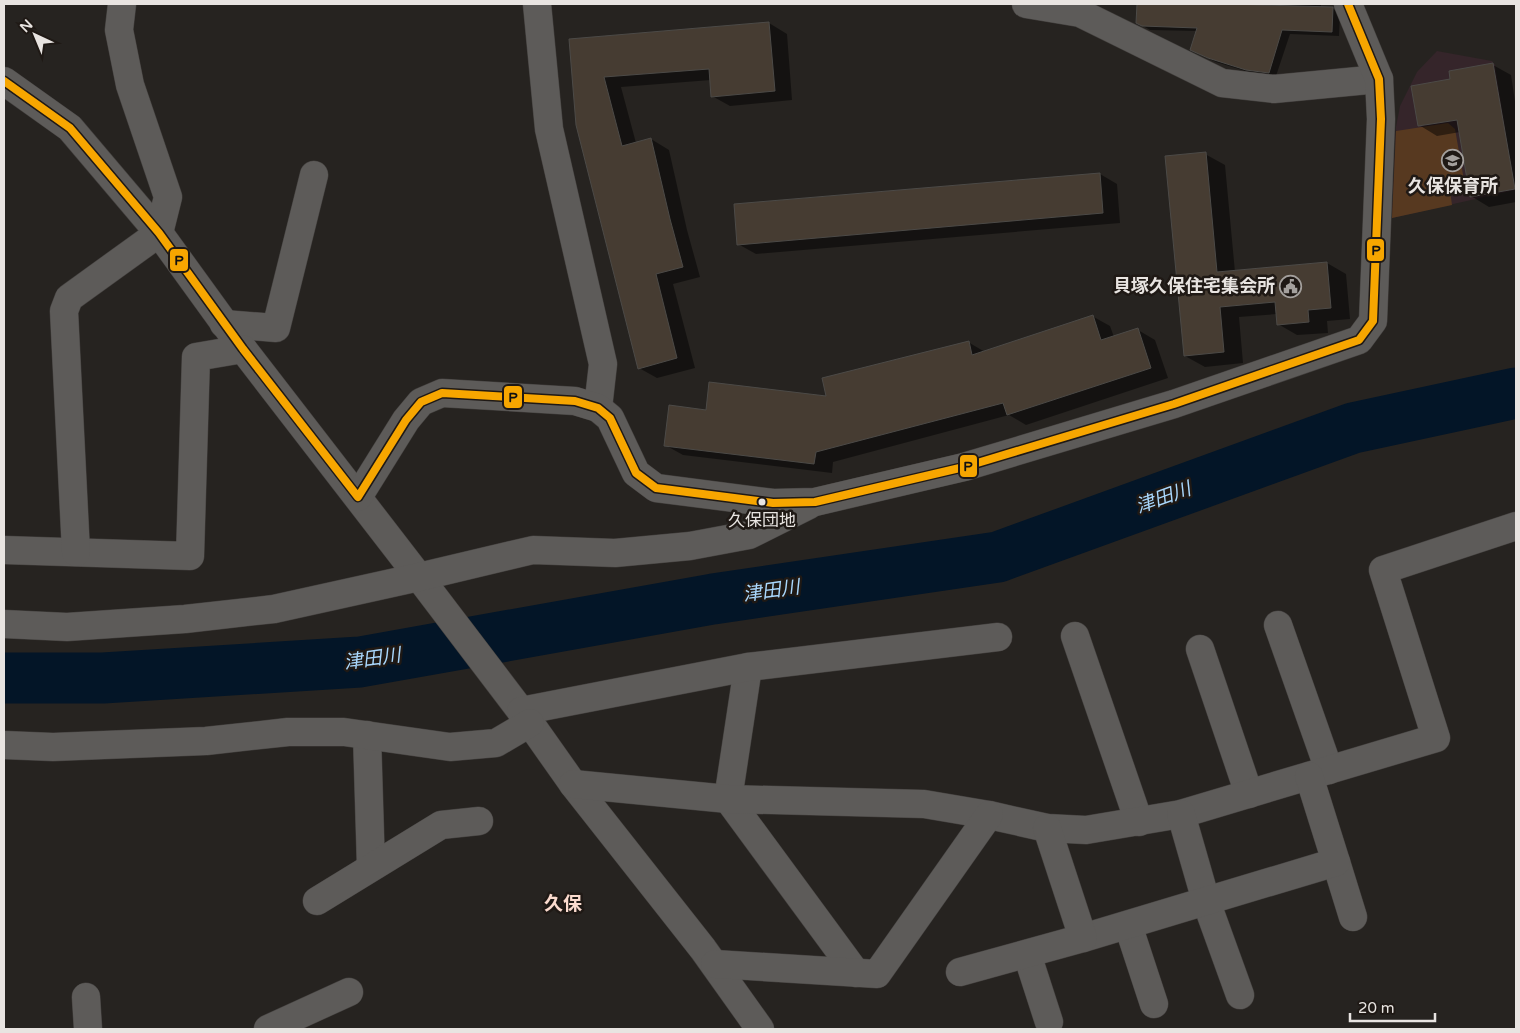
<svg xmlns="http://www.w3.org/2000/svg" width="1520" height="1033" viewBox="0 0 1520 1033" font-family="'Varela Round','Noto Sans JP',sans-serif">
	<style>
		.education { fill: #35252a }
		.green { fill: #573920 }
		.shadow { fill: #0007 }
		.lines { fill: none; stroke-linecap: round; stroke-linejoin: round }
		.river { stroke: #031527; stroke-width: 51 }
		.building { fill: #463c32; stroke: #4c4a47 }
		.minor-casing { stroke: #423f3d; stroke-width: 29 }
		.minor { stroke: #5d5b59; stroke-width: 28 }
		.bus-1-casing { stroke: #1f1915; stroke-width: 11 }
		.bus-1 { stroke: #f7a600; stroke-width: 8 }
		.bus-dot { fill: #e8e4e1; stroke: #1f1915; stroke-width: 2 }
		.labels { text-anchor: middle; stroke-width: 5; stroke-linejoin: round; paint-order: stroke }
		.bus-label { font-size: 17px; fill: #e8e4e1; stroke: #1f1915 }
		.poi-label { font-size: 18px; font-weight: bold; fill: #e8e4e1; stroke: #1f1915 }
		.water-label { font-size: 19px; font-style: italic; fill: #a9d7fc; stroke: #1f1915 }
		.neighbourhood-label { font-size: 19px; font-weight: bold; fill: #fbdbce; stroke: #1f1915 }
		.line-badge { stroke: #1f1915; stroke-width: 2 }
		.pale-badge-label { font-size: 14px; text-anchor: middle; font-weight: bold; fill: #111 }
	</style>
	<rect width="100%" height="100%" fill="#262320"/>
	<path class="education" d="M 1437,51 L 1492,61 L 1495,65 L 1515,190 L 1392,218 L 1396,127 L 1400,106 L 1417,72 Z"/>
	<path class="green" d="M 1448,123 L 1455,129 L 1465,186 L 1450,190 L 1452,205 L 1392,218 L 1396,131 Z"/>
	<g class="shadow">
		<path d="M 1138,4 L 1321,4 L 1321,8 L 1332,8 L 1340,13 L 1339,36 L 1290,34 L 1276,76 L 1255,74 L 1216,62 L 1199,54 L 1197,31 L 1150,30 L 1138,23 Z"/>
		<path d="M 769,23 L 787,34 L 792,100 L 730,106 L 712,96 L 711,80 L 621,87 L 636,143 L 651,139 L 669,150 L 687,230 L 700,277 L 673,284 L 695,368 L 657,378 L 639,368 L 571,40 Z"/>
		<path d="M 1493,65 L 1511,75 L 1516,108 L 1516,202 L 1489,207 L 1471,196 L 1460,132 L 1437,136 L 1419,125 L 1451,80 Z"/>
		<path d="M 1205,154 L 1225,165 L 1235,272 L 1327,263 L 1346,274 L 1350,319 L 1327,321 L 1328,333 L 1297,335 L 1278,324 L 1277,314 L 1239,317 L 1243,363 L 1205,367 L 1185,356 Z"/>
		<path d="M 1100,174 L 1117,184 L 1120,223 L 756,254 L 738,244 Z"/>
		<path d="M 1092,316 L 1110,326 L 1114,337 L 1138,330 L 1155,340 L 1168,378 L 1026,425 L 1009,415 L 833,462 L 832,473 L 683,455 L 665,445 L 707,411 L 828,398 L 968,342 L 985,352 Z"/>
	</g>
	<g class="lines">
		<path class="river" d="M 4,678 L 103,678 L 360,662 L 713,599 L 998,557 L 1353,428 L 1516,393"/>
	</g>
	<g class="building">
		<path d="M 1137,4 L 1228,4 L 1333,7 L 1332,32 L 1282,30 L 1269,73 L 1246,70 L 1208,58 L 1190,50 L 1197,28 L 1142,26 L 1136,23 Z"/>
		<path d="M 769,22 L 775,91 L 711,97 L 709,69 L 604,77 L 622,146 L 651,138 L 670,219 L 683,267 L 656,274 L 677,358 L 638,369 L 576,125 L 569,39 Z"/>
		<path d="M 1493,63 L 1515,189 L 1470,197 L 1457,120 L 1418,126 L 1411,86 L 1450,79 L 1449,71 Z"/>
		<path d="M 1206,152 L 1217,272 L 1327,262 L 1331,308 L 1308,310 L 1309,322 L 1277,325 L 1275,302 L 1220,307 L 1224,352 L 1184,356 L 1165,156 Z"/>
		<path d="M 1100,173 L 1103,213 L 737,245 L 734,204 Z"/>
		<path d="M 1093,315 L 1101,340 L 1138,328 L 1151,368 L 1007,415 L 1003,403 L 816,452 L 814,464 L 664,446 L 669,405 L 706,410 L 709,382 L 826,396 L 822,378 L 969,341 L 972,355 Z"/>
	</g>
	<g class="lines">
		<defs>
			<g id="minor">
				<path d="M 537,4 L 549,129 L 603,364 L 598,408"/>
				<path d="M 1026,4 L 1080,13 L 1222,83 L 1274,89 L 1379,79"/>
				<path d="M 4,81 L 70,128 L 159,233 L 243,349 L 419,577 L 530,723 L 573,784 L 703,949 L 760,1029"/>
				<path d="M 224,324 L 276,328 L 314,175"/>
				<path d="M 358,497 L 406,420 L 421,402 L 442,393 L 575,401 L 598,408 L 610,418 L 636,473 L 656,488 L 773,503 L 815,502 L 964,467 L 1174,404 L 1359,340 L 1373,321 L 1381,119 L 1379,79 L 1348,4"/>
				<path d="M 4,550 L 190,556 L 196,357 L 243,349"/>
				<path d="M 76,552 L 64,311 L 69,298 L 159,233 L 168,197 L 130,85 L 119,30 L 122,4"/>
				<path d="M 4,624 L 67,627 L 185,619 L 274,609 L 419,577 L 533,550 L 615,553 L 690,546 L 749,535 L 809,505"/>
				<path d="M 1278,625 L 1329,770"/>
				<path d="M 1075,636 L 1139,822"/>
				<path d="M 1200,649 L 1249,794"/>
				<path d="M 748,667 L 728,799 L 856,973"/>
				<path d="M 521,711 L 748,667 L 998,637"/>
				<path d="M 367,735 L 371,867"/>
				<path d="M 4,745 L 53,747 L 206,741 L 288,732 L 344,732 L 450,747 L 496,743 L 530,723"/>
				<path d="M 573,784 L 728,799 L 924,804 L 989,815 L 1047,828 L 1086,830 L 1181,814 L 1436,738 L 1383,570 L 1516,526"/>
				<path d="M 1181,814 L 1206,901 L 1240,995"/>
				<path d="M 1336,862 L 1353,917"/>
				<path d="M 317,901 L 441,825 L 479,821"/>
				<path d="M 1128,925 L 1154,1004"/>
				<path d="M 1083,938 L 1336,862 L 1309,776"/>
				<path d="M 1027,954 L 1049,1022"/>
				<path d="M 715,964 L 877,974 L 989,815"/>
				<path d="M 960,972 L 1083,938 L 1047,828"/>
				<path d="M 86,997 L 88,1029"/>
				<path d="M 268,1029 L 349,992"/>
			</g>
		</defs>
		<use href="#minor" class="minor-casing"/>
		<use href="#minor" class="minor"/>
		<defs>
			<path id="bus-1" d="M 4,81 L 70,128 L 159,233 L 243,349 L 358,497 L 406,420 L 421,402 L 442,393 L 575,401 L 598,408 L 610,418 L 636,473 L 656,488 L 773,503 L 815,502 L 964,467 L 1174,404 L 1359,340 L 1373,321 L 1381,119 L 1379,79 L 1348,4"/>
		</defs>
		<use href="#bus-1" class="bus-1-casing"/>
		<use href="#bus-1" class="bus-1"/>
	</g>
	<defs>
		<symbol id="school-ring" viewBox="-11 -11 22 22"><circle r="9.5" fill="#1f1915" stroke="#a4a09d" stroke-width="1.5"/><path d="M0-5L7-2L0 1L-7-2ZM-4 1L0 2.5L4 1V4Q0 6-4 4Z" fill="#a4a09d"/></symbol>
		<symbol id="civic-ring" viewBox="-11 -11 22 22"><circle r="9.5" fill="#1f1915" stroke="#a4a09d" stroke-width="1.5"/><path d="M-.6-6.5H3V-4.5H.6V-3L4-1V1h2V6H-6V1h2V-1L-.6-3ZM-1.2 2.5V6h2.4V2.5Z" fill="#a4a09d"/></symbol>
	</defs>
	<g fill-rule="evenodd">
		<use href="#school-ring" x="1440" y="148" width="25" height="25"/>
		<use href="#civic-ring" x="1278" y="274" width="25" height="25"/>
	</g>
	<circle class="bus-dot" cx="762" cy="502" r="4.5"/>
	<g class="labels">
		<g class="bus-label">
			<text x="762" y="526">久保団地</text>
		</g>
		<g class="poi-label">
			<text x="1453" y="192">久保保育所</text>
			<text x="1275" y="292" text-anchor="end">貝塚久保住宅集会所</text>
		</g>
		<g class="water-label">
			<text transform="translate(1163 497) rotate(-20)" y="7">津田川</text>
			<text transform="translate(771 590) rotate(-8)" y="7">津田川</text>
			<text transform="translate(372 658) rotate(-8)" y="7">津田川</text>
		</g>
		<g class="neighbourhood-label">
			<text x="563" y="910">久保</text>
		</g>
	</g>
	<g class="line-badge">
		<rect x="1366" y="238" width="19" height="24" rx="5" fill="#f7a600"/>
		<rect x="169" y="248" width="20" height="24" rx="5" fill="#f7a600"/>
		<rect x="503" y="385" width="20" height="24" rx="5" fill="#f7a600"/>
		<rect x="959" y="454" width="19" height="24" rx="5" fill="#f7a600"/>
	</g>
	<g class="pale-badge-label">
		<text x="1376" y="255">P</text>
		<text x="179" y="265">P</text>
		<text x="513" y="402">P</text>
		<text x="968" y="471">P</text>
	</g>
	<rect width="1520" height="1033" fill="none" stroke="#e8e4e1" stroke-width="10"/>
	<g transform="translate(35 35) rotate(316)" stroke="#1f1915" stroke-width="4" paint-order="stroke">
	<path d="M0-4L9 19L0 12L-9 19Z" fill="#e8e4e1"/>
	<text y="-8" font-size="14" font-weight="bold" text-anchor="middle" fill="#e8e4e1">N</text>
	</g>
	<path d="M1350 1013v8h85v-8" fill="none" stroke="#e8e4e1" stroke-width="2.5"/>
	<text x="1358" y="1013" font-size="15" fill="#e8e4e1" stroke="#1f1915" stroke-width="4" paint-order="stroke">20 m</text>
</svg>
